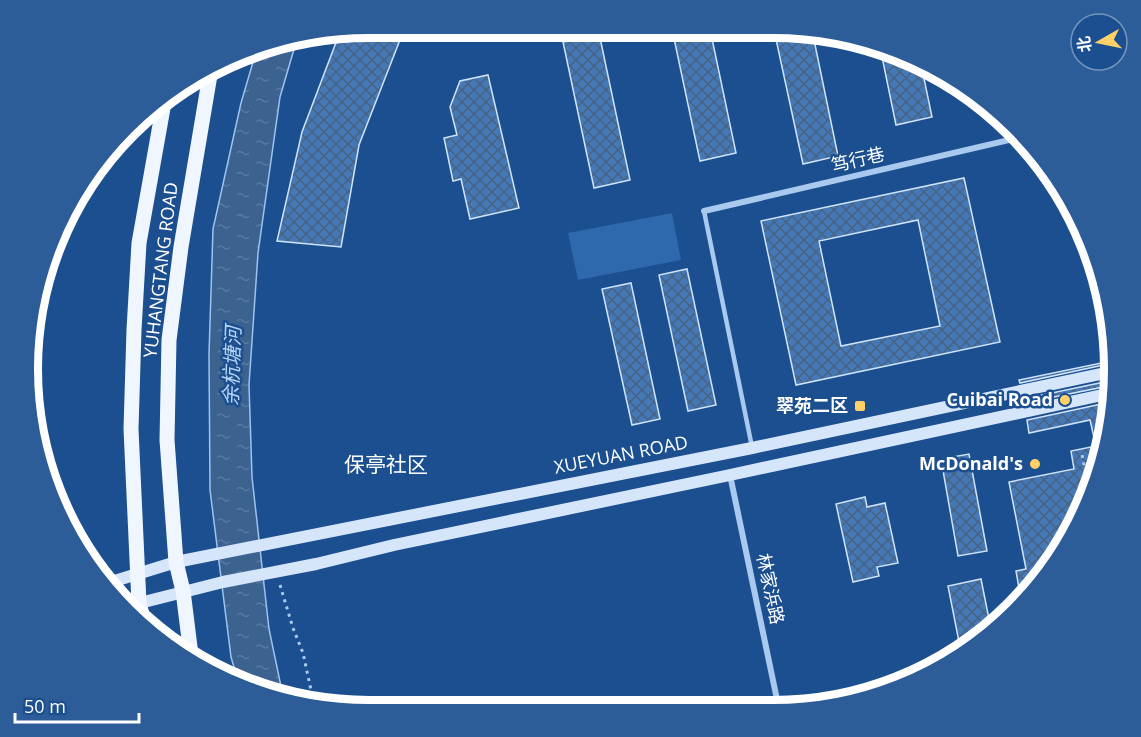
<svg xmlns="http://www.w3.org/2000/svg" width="1141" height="737" viewBox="0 0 1141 737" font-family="'Open Sans','Noto Sans SC',sans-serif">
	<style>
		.park { fill: #2e69ad }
		.water { fill: url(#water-ripples); stroke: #9cc4f0; stroke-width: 1.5 }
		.building { fill: url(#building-cross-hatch); stroke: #cfe3fa; stroke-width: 1.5; fill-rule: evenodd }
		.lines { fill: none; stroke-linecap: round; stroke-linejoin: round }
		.path { stroke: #a9c9ee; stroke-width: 3; stroke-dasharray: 3 4.5; stroke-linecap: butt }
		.lane { stroke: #a9c9ee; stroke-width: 4.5 }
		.street { stroke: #a9c9ee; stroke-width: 6 }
		.secondary { stroke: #d6e6fa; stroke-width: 12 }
		.primary { stroke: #f0f6ff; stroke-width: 15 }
		.poi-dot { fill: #ffd166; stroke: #1b4f8f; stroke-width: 2 }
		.labels { text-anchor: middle; stroke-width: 5; stroke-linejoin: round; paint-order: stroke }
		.street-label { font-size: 18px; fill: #fff; stroke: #1b4f8f }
		.poi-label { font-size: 18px; font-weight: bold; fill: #fff; stroke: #1b4f8f; text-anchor: end }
		.water-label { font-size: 20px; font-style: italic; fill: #b5d3f5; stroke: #1b4f8f }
		.quarter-label { font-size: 21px; fill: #fff; stroke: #1b4f8f }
		.rim { fill: none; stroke: #fff; stroke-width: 8 }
	</style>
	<defs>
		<pattern id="water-ripples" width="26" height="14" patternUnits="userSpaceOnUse" patternTransform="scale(1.5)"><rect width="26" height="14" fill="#3c6290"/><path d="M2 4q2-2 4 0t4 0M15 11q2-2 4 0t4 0" fill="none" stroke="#597aa1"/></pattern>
		<pattern id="building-cross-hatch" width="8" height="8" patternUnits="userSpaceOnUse" patternTransform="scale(1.5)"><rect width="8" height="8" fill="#4478b7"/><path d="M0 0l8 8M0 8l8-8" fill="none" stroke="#486282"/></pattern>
	</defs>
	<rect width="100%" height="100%" fill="#1b4f8f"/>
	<path class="park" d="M 672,213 L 681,260 L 578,280 L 568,233 Z"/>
	<path class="water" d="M 297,39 L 280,97 L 258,253 L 249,385 L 252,477 L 269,629 L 283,696 L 239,684 L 231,657 L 210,490 L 209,354 L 213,229 L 241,103 L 258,45 Z"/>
	<g class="building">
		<path d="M 369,27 L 405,27 L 359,145 L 341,247 L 277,241 L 302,132 L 340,32 Z"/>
		<path d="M 672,29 L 710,29 L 736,153 L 700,161 Z"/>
		<path d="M 774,30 L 812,30 L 838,156 L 803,164 Z"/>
		<path d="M 599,33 L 630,180 L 594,188 L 563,42 Z"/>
		<path d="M 880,47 L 903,53 L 921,64 L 932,117 L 896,125 Z"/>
		<path d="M 488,75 L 519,208 L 470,219 L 461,179 L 453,181 L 444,138 L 457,135 L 450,107 L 460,81 Z"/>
		<path d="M 964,178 L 1000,342 L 796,385 L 761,221 ZM 918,220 L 940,326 L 841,346 L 819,241 Z"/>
		<path d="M 687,269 L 716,405 L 688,411 L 659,275 Z"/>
		<path d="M 631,283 L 660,419 L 632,425 L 602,289 Z"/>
		<path d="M 1106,362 L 1108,364 L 1020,383 L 1019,380 Z"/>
		<path d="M 1109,381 L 1108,386 L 1024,403 L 1023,399 Z"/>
		<path d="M 1106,403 L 1096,478 L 1029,593 L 1021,600 L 1016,571 L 1026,569 L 1009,482 L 1074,469 L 1071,451 L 1096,446 L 1090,420 L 1029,433 L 1027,420 Z"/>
		<path d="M 969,454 L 987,551 L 958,556 L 941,459 Z"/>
		<path d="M 865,497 L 867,507 L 885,503 L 898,563 L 877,567 L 879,576 L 853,582 L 836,504 Z"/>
		<path d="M 981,579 L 990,624 L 960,647 L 948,586 Z"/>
	</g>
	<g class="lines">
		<g class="path">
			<path d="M 1082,455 L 1089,490"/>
			<path d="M 280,585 L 293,628 L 303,653 L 314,704"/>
		</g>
		<path class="lane" d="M 704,211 L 752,447"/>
		<g class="street">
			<path d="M 704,211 L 1018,138"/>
			<path d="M 730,475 L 779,709"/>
		</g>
		<g class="secondary">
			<path d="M 1094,273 L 1112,357"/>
			<path d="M 108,583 L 176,562 L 752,448 L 1110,372"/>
			<path d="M 128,606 L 223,582 L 316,564 L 394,545 L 730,475 L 1107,394"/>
		</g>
		<g class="primary">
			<path d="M 145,626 L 139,603 L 131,429 L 134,330 L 139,243 L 165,97"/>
			<path d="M 191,655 L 183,591 L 176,562 L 167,440 L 169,340 L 181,247 L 211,69"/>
		</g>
	</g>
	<g class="poi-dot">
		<circle cx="1065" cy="400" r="6"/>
		<rect x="854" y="400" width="12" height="12" rx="3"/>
		<circle cx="1035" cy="464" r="6"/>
	</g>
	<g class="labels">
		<g class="street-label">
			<text transform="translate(858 160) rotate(-13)" y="6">笃行巷</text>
			<text transform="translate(161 270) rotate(-83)" y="6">YUHANGTANG ROAD</text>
			<text transform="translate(621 455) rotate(-11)" y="6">XUEYUAN ROAD</text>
			<text transform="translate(770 589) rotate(78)" y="6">林家浜路</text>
		</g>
		<g class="poi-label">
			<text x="1053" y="406">Cuibai Road</text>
			<text x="848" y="412">翠苑二区</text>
			<text x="1023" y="470">McDonald's</text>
		</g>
		<g class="water-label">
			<text transform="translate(232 366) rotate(-88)" y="7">余杭塘河</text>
		</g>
		<g class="quarter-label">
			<text x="386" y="472">保亭社区</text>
		</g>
	</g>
	<path d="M0 0H1141V737H0ZM369 38H773A331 331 0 0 1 1104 369V369A331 331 0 0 1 773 700H369A331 331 0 0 1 38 369V369A331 331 0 0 1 369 38Z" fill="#2d5d98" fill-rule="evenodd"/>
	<path class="rim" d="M369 38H773A331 331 0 0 1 1104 369V369A331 331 0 0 1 773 700H369A331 331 0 0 1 38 369V369A331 331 0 0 1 369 38Z"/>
	<g transform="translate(1099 42) rotate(261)"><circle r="28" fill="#1b4f8f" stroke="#7695bc" stroke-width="1.5"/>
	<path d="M0-4.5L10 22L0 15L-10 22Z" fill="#ffd166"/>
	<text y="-9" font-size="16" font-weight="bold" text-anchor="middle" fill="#ffffff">北</text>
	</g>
	<path d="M15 713v9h124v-9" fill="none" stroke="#ffffff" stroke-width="3"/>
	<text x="24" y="713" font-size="18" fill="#ffffff" stroke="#1b4f8f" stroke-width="4.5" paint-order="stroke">50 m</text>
</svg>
